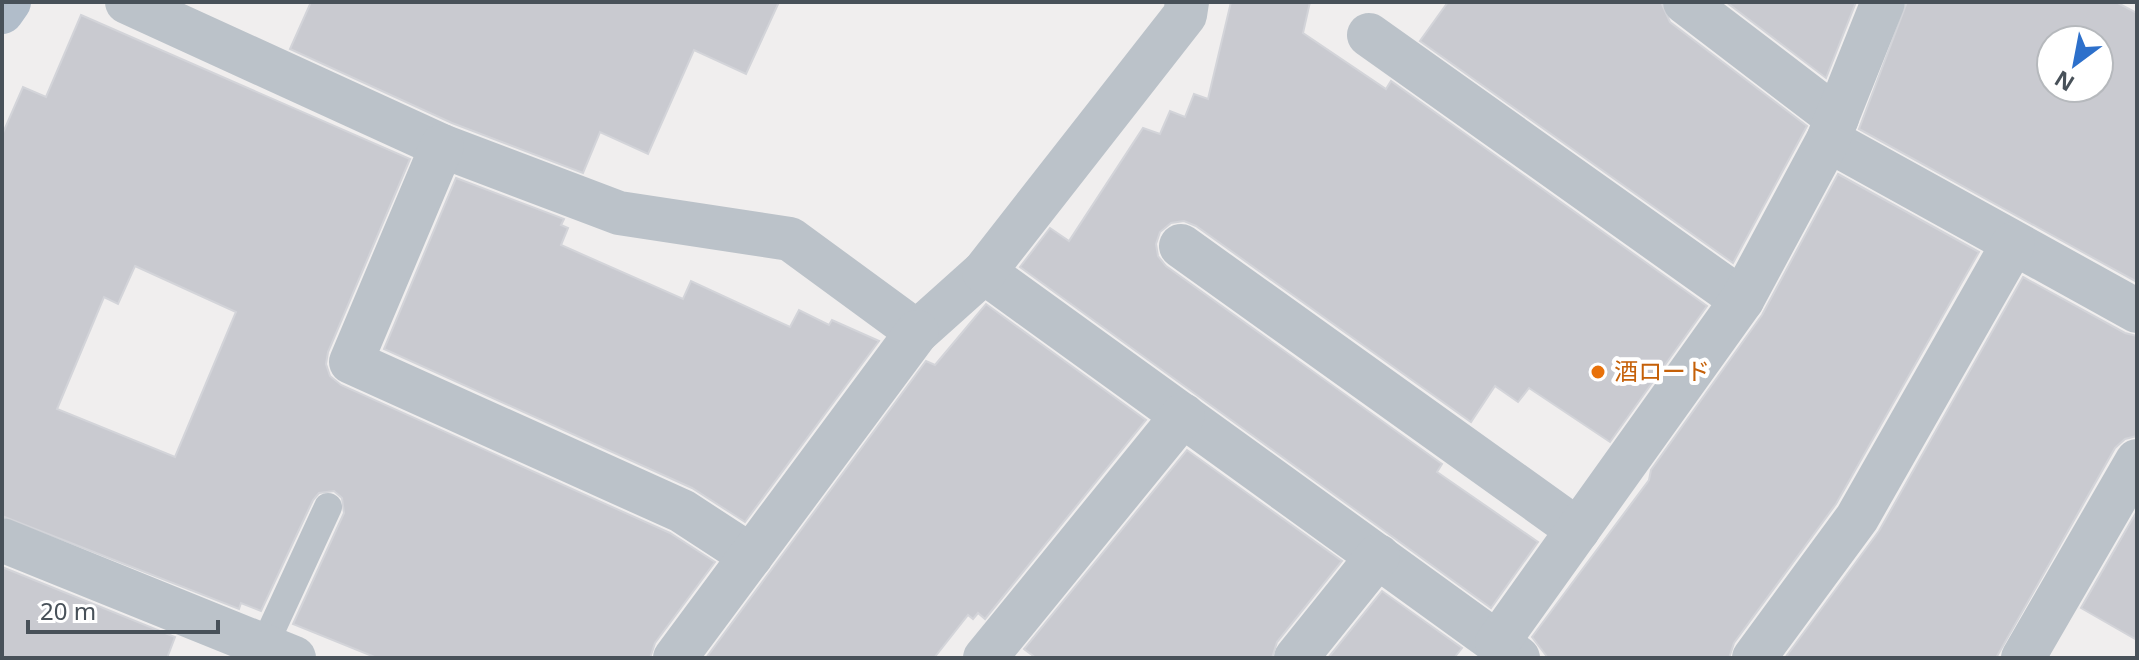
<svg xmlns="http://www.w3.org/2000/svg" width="2139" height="660" viewBox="0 0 2139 660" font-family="'Noto Sans','Noto Sans JP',sans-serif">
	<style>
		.building { fill: #c9cad0; stroke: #d3d4d9; stroke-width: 2; fill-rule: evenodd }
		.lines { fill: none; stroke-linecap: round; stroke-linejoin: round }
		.service { stroke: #bbc2c9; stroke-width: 28 }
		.minor { stroke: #bbc2c9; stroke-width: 44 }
		.primary { stroke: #b1bdca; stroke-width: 44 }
		.food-dot { fill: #e8710a; stroke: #fff; stroke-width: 3 }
		.labels { text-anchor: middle; stroke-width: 8; stroke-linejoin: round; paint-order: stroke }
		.food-label { font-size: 24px; fill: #c56008; stroke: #fff; text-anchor: start }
	</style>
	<rect width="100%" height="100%" fill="#f0eeee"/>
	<g class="building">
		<path d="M 311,2 L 779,2 L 746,74 L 694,50 L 648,154 L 600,132 L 583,173 L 452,123 L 290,49 Z"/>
		<path d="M 1231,2 L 1310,2 L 1303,33 L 1386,89 L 1391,81 L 1707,306 L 1610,442 L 1529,388 L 1518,402 L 1495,386 L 1471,422 L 1196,226 L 1184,221 L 1171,223 L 1160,232 L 1156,244 L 1158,256 L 1166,266 L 1442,464 L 1437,472 L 1538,542 L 1491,608 L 1020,267 L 1050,228 L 1069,241 L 1143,128 L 1160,134 L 1170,111 L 1185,117 L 1194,94 L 1208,99 Z"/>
		<path d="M 1448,2 L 1661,2 L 1670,22 L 1807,126 L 1733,263 L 1420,41 Z"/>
		<path d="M 1726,2 L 1856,2 L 1826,78 Z"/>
		<path d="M 1907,2 L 2116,2 L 2137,13 L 2137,282 L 1859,129 ZM 2051,40 L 2099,40 L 2099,88 L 2051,88 Z"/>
		<path d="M 81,15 L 410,159 L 328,352 L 326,364 L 330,376 L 341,385 L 670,533 L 715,562 L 655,643 L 650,658 L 377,658 L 293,624 L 344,513 L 342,498 L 334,491 L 319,493 L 313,500 L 261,611 L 241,603 L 239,609 L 2,516 L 2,135 L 23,87 L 46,97 ZM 135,266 L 236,312 L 175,457 L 57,409 L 104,297 L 118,304 Z"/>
		<path d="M 1838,174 L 1979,252 L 1836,504 L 1734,643 L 1729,658 L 1548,658 L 1532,637 L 1649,480 L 1651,470 L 1762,315 Z"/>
		<path d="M 456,178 L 564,219 L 561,225 L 568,228 L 561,245 L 683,299 L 691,281 L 790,327 L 799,310 L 829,325 L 832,320 L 879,341 L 745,522 L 692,488 L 384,349 Z"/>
		<path d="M 2023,277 L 2125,333 L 2137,336 L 2137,436 L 2125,439 L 2115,448 L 1996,658 L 1785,658 L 1879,531 Z"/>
		<path d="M 986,304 L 1146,420 L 985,619 L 978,613 L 973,619 L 968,615 L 934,658 L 706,658 L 926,361 L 935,365 Z"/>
		<path d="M 1187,450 L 1342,561 L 1277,642 L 1272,658 L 1036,658 L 1024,649 Z"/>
		<path d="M 2137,511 L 2137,640 L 2081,608 Z"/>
		<path d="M 2,567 L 175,637 L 167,658 L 2,658 Z"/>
		<path d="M 1382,591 L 1462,648 L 1454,658 L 1328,658 Z"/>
	</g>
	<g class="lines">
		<path class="service" d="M 264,646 L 328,507"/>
		<g class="minor">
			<path d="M 127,2 L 442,146 L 619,213 L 790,239 L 917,332 L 984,272 L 1518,658"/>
			<path d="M 1685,2 L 1837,118"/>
			<path d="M 1369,35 L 1742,300"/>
			<path d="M 1828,140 L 2137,311"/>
			<path d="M 442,146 L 351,362 L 682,511 L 751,556"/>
			<path d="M 1181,246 L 1578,530"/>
			<path d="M 984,272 L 1185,15 L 1187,2"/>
			<path d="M 2,540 L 294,658"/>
			<path d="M 1497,643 L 1742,300 L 1828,140 L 1883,2"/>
			<path d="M 675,658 L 917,332"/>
			<path d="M 985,658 L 1183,415"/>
			<path d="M 1296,658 L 1378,556"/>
			<path d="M 1754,658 L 1857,518 L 2013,244"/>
			<path d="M 2023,658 L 2137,461"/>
		</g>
		<path class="primary" d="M 2,12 L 9,2"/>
	</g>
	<circle class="food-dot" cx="1598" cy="372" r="8"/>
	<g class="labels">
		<g class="food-label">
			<text x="1614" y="380">酒ロード</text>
		</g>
	</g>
	<rect width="2139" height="660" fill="none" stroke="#485159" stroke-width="8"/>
	<g transform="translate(2075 64) rotate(212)"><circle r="38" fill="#ffffff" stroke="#b6b9bd" stroke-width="2"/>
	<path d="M0-6L14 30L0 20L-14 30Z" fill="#2d70cb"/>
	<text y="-12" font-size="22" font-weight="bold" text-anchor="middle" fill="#485159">N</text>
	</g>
	<path d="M28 620v12h190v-12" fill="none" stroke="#485159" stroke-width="4"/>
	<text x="40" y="620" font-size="24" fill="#485159" stroke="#ffffff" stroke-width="6" paint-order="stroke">20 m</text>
</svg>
